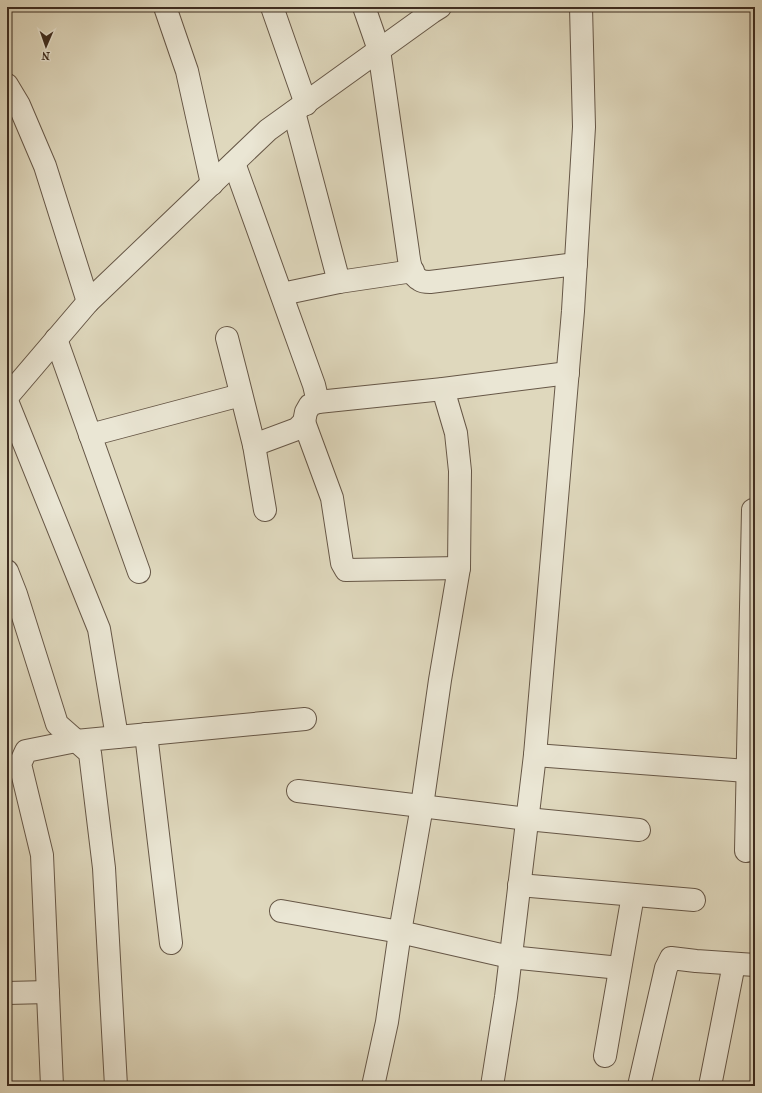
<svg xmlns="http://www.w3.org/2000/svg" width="762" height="1093" viewBox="0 0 762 1093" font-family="'IM FELL French Canon',serif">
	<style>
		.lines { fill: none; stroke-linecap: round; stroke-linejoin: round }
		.minor-casing { stroke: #665747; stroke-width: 24 }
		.minor { stroke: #eae6d4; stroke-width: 22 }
	</style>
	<rect width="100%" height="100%" fill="#dfd8bd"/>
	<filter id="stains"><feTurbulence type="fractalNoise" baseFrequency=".005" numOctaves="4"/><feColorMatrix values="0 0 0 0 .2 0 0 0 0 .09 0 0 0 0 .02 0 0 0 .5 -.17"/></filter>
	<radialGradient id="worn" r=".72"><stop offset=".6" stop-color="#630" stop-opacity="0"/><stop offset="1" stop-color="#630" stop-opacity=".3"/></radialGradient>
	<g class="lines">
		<defs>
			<g id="minor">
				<path d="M 165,7 L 187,71 L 212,184"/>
				<path d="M 272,7 L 306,104"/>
				<path d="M 364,7 L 379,50 L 408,252 C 409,261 411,276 420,280 C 423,282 427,282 430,282 L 576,264"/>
				<path d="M 7,85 L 19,105 L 45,166 L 88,302"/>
				<path d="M 294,112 L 339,282"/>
				<path d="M 234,163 L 314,385 L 318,402"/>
				<path d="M 282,294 L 339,282 L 413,271"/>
				<path d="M 227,338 L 237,377 L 254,445 L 265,510"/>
				<path d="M 56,339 L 139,572"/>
				<path d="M 7,397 L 88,302 L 268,130 L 432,12 L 440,7"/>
				<path d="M 7,401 L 99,629 L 117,737"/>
				<path d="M 304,422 L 332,498 L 342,563 L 346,570 L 459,568"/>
				<path d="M 90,435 L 241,395"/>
				<path d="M 254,445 L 297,429 L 304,422 L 306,412 L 310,405 L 318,402 L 443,389 L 568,373"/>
				<path d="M 7,571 L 16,594 L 57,724 L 90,753 L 104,868 L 116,1086"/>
				<path d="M 146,734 L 171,943"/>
				<path d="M 535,755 L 747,771"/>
				<path d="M 298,791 L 527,819 L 639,830"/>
				<path d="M 746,851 L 753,510"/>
				<path d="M 519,885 L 694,900"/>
				<path d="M 281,911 L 400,932 L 510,957 L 620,968"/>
				<path d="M 7,993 L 48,992"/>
				<path d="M 605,1056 L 633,895"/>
				<path d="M 52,1086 L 42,855 L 20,764 L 26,751 L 76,741 L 305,719"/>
				<path d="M 373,1086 L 387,1022 L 400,932 L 422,806 L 440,680 L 459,568 L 460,471 L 456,433 L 443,389"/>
				<path d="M 492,1086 L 506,997 L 535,755 L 573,311 L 584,127 L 581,7"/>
				<path d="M 639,1086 L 666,968 L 671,958 L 696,961 L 755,965"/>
				<path d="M 710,1086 L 734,964"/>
			</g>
		</defs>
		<use href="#minor" class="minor-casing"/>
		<use href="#minor" class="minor"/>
	</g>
	<rect width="762" height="1093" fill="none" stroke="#dfd8bd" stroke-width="24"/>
	<rect x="8" y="8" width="746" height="1077" fill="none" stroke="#3d2c20" stroke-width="2"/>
	<rect x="12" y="12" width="738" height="1069" fill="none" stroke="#3d2c20"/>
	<g transform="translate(46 46) rotate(182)" stroke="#eae6d4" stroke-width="3" paint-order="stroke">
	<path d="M0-3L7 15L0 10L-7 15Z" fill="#3d2c20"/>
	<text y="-6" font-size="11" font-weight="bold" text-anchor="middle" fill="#3d2c20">N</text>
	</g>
	<rect width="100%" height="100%" filter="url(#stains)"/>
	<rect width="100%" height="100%" fill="url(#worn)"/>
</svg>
